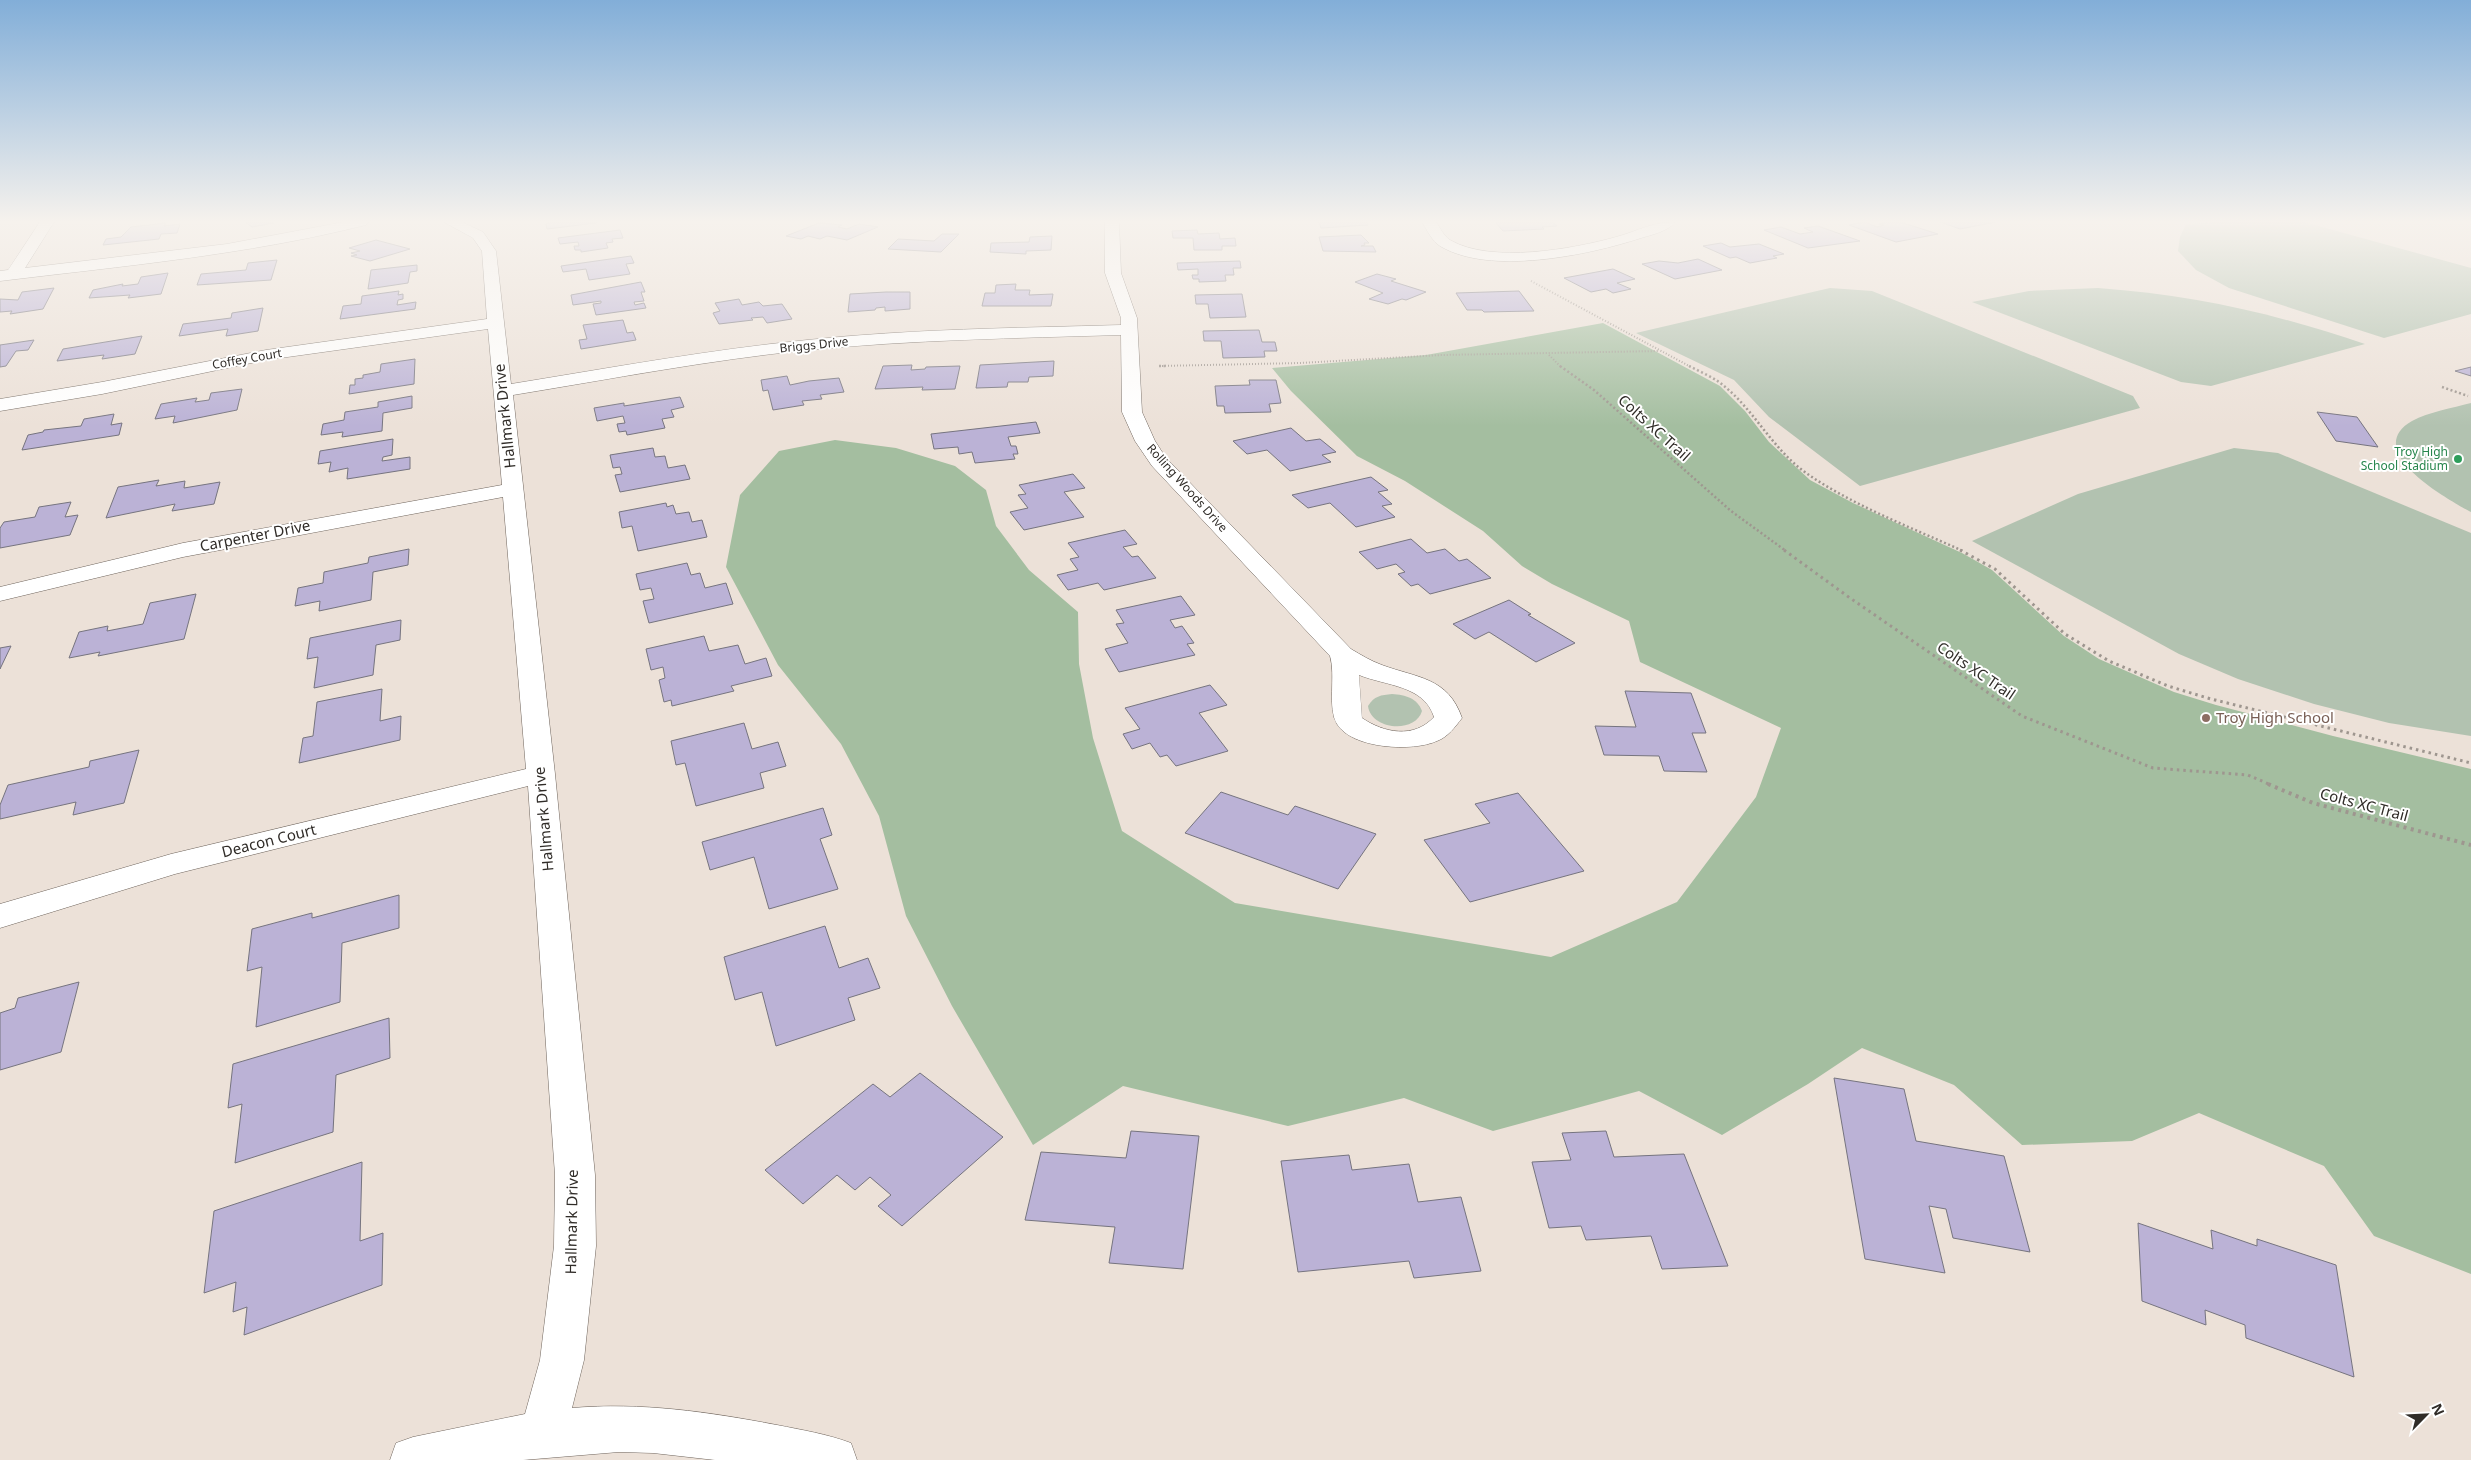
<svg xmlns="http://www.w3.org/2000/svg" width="2471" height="1460" viewBox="0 0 2471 1460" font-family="'Noto Sans',sans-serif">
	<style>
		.green { fill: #b2c2b0 }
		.forest { fill: #a4bea0 }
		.building { fill: #bbb2d6; stroke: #76747f }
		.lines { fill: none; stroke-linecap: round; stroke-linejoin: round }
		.minor-casing { stroke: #6f655d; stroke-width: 1 }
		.path-far3 { stroke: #9e968f; stroke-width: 2; stroke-dasharray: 1 2; stroke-linecap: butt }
		.path-far2 { stroke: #9e968f; stroke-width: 2.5; stroke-dasharray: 2 2.5; stroke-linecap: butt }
		.path-far1 { stroke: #9e968f; stroke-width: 3; stroke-dasharray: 2.5 4; stroke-linecap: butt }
		.path { stroke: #9e968f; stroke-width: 4; stroke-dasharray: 3 4.5; stroke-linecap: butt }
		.minor { fill: #fff; fill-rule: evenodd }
		.leisure-dot { fill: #2e9e5b; stroke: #fff; stroke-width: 2 }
		.education-dot { fill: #8d6e63; stroke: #fff; stroke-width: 2 }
		.labels { text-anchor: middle; stroke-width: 4; stroke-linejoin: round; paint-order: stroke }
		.far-street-label { font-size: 12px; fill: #302c28; stroke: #fff }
		.far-leisure-label { font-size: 12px; fill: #27864d; stroke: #fff; text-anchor: end }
		.street-label { font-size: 15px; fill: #302c28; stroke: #fff }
		.education-label { font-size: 15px; fill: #785e54; stroke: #fff; text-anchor: start }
	</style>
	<rect width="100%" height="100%" fill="#ece1d8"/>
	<g class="green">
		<path d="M 2220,222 L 2304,222 L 2471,268 L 2471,314 L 2384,338 L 2229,288 L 2196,270 L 2178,251 L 2180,237 L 2186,224 Z"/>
		<path d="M 1830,288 L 1872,291 L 2133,396 L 2140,408 L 1860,486 L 1769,417 L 1734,380 L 1636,333 Z"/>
		<path d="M 2098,288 C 2194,295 2273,313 2365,344 L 2211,386 L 2181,382 L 1972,302 L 2029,291 Z"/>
		<path d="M 2471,403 L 2471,512 C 2449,500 2360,451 2412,421 C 2429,412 2452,408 2471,403 Z"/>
		<path d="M 2234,448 L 2278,453 L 2471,533 L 2471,736 L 2389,723 L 2314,704 L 2238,679 L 2179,654 L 1972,541 L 2078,494 Z"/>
		<path d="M 1392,694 C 1406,695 1417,698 1422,711 C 1415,734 1371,730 1368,706 C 1374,696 1381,695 1392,694 Z"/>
	</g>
	<path class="forest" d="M 1603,323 L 1720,386 L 1745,411 L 1769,442 L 1810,480 L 1853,503 L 1962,553 L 1992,570 L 2064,636 L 2099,659 L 2174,692 L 2216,705 L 2333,736 L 2471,769 L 2471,1274 L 2374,1236 L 2324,1166 L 2199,1113 L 2132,1141 L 2022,1145 L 1954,1085 L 1862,1048 L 1808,1084 L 1722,1135 L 1639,1091 L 1493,1131 L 1404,1098 L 1288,1126 L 1123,1086 L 1033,1145 L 952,1006 L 906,916 L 879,816 L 841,744 L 778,665 L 726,567 L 740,495 L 779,451 L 835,440 L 896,448 L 955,466 L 986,490 L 996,526 L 1029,570 L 1078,612 L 1079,664 L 1093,738 L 1122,831 L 1235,903 L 1551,957 L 1677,902 L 1756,797 L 1781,728 L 1640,662 L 1629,621 L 1552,584 L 1522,566 L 1483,531 L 1405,481 L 1357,456 L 1291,391 L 1272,368 L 1426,355 Z"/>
	<g class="building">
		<path d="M 245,222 L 273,222 L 274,223 L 252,227 Z"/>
		<path d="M 552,222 L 596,222 L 596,223 L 547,229 L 546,224 Z"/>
		<path d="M 1319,222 L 1367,222 L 1368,225 L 1321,228 Z"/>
		<path d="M 1495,222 L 1552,222 L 1557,226 L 1542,227 L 1544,229 L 1503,231 Z"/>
		<path d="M 1865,222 L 1877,227 L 1884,225 L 1879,224 L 1888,222 L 1900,222 L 1938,234 L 1896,242 L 1849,225 Z"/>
		<path d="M 1940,222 L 1996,222 L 1960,229 Z"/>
		<path d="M 166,223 L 164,226 L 180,224 L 177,233 L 161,234 L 159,239 L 103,245 L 106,239 L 121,237 L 131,227 Z"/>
		<path d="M 819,223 L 842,225 L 838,227 L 847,229 L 859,224 L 878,227 L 847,240 L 827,236 L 820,239 L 808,236 L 801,239 L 786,236 Z"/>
		<path d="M 1818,226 L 1860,241 L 1808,248 L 1764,230 L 1781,227 L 1800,234 L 1813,232 L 1804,228 Z"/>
		<path d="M 620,230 L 623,238 L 612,239 L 613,242 L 606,243 L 608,248 L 581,252 L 581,250 L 575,250 L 574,246 L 579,246 L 578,242 L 560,244 L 558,238 Z"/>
		<path d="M 1197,230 L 1198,234 L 1219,233 L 1220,239 L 1235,238 L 1236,246 L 1222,246 L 1222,250 L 1194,250 L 1193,238 L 1173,238 L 1172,231 Z"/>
		<path d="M 942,234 L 959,234 L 941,252 L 888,249 L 898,239 L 934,241 Z"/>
		<path d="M 1361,235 L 1369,243 L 1364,243 L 1365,245 L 1361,246 L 1373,246 L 1376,252 L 1323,251 L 1319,237 Z"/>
		<path d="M 1052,236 L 1051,250 L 1026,251 L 1026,254 L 990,252 L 991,243 L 1029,242 L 1030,237 Z"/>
		<path d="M 376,240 L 410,249 L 370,261 L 351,256 L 357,255 L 351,253 L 360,251 L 349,248 Z"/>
		<path d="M 1721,243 L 1730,247 L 1759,244 L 1784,254 L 1773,256 L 1777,258 L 1750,263 L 1736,257 L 1730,258 L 1703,246 Z"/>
		<path d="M 631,256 L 634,263 L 626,264 L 630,274 L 589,280 L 586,269 L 563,272 L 561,266 Z"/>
		<path d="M 1698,259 L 1722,270 L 1675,279 L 1642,264 L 1659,261 L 1678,263 Z"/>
		<path d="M 277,260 L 271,280 L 197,285 L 201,274 L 246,270 L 248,263 Z"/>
		<path d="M 1240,261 L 1241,268 L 1233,268 L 1234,275 L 1225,275 L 1226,281 L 1199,282 L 1199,279 L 1193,279 L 1192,275 L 1198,275 L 1198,269 L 1178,270 L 1177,263 Z"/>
		<path d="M 417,265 L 417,271 L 410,272 L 408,283 L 368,289 L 371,270 Z"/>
		<path d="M 1613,269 L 1635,279 L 1617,283 L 1631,289 L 1613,293 L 1606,289 L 1591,292 L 1564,278 Z"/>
		<path d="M 168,273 L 161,294 L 128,298 L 130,295 L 89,298 L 93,290 L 123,284 L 122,286 L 138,284 L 141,277 Z"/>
		<path d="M 1377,274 L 1396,279 L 1391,281 L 1426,292 L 1406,300 L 1402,299 L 1388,304 L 1369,299 L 1383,293 L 1355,282 Z"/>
		<path d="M 641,282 L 645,292 L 641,292 L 644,301 L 634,302 L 635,305 L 644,303 L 646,308 L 596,315 L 593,304 L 601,303 L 601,301 L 573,305 L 571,295 Z"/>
		<path d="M 1016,284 L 1015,290 L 1030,290 L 1029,295 L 1053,294 L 1051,306 L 982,306 L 985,293 L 995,293 L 996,285 Z"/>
		<path d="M 54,288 L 43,309 L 10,314 L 12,311 L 0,312 L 0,299 L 18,300 L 22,292 Z"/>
		<path d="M 399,291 L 398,295 L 403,294 L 403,299 L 398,300 L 397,305 L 416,302 L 415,309 L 340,319 L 343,306 L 361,304 L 362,296 Z"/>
		<path d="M 1519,291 L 1534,311 L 1484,312 L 1482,310 L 1467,310 L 1456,293 Z"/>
		<path d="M 886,292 L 910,292 L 910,309 L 885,311 L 885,307 L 876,308 L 875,310 L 848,312 L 850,294 Z"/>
		<path d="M 1242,294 L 1246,317 L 1210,318 L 1208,304 L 1196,304 L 1195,295 Z"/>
		<path d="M 739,299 L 742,305 L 759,302 L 763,306 L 782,304 L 792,319 L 767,323 L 763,317 L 751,318 L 753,320 L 719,324 L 713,313 L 720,311 L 715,303 Z"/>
		<path d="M 263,308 L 258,331 L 226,336 L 228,329 L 179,336 L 183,324 L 231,318 L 232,313 Z"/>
		<path d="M 623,320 L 627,333 L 633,332 L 636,340 L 581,349 L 579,340 L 587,339 L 583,325 Z"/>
		<path d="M 1259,330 L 1262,342 L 1275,342 L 1277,351 L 1264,351 L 1265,357 L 1223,358 L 1221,341 L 1204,341 L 1203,331 Z"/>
		<path d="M 142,336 L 135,354 L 102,359 L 104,355 L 57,361 L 63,349 Z"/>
		<path d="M 34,340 L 28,350 L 16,351 L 6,366 L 0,367 L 0,345 Z"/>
		<path d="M 415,359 L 414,384 L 349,394 L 350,385 L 355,385 L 355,379 L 363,378 L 363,375 L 380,372 L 381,364 Z"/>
		<path d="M 1054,361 L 1053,376 L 1029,377 L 1028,382 L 1008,382 L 1007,387 L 976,388 L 980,365 Z"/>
		<path d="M 912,365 L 911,370 L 925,369 L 926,367 L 960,366 L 955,389 L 922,390 L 923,387 L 875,389 L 883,366 Z"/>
		<path d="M 2471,367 L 2471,376 L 2455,371 Z"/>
		<path d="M 787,376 L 790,385 L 809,381 L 839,378 L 844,392 L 820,395 L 822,399 L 802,401 L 804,405 L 773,410 L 768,390 L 763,391 L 761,380 Z"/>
		<path d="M 1249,380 L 1276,380 L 1281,403 L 1269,404 L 1271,412 L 1225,413 L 1224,406 L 1217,406 L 1215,386 L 1250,385 Z"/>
		<path d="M 242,389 L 237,410 L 173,423 L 175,416 L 155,419 L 161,404 L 197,398 L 195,402 L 209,400 L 211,393 Z"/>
		<path d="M 412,396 L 412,408 L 383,413 L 382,431 L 342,437 L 343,432 L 321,435 L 323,424 L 344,420 L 345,412 L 378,407 L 378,402 Z"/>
		<path d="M 680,397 L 684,407 L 671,410 L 674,417 L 662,419 L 665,428 L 627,435 L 626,431 L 619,432 L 617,424 L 625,423 L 623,416 L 597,421 L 594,408 L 624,403 L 624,406 Z"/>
		<path d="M 2317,412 L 2357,417 L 2378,447 L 2336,441 Z"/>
		<path d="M 114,414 L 111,425 L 122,423 L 119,435 L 22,450 L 28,435 L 43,432 L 44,430 L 81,426 L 84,419 Z"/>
		<path d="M 1036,422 L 1040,433 L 1008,437 L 1011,446 L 1016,446 L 1018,454 L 1013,454 L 1015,459 L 975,463 L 972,452 L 959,454 L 958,447 L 934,449 L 931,434 Z"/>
		<path d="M 1291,428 L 1306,441 L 1320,439 L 1336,452 L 1322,455 L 1331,462 L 1290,471 L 1267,450 L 1247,454 L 1233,441 Z"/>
		<path d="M 393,439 L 392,455 L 383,457 L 382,461 L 410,457 L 410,469 L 347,479 L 348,468 L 329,472 L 331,462 L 318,464 L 320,451 Z"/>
		<path d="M 653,448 L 655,457 L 665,456 L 668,468 L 685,465 L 690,479 L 620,492 L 615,475 L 622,474 L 620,467 L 613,468 L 610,455 Z"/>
		<path d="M 1073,474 L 1085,488 L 1064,492 L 1084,517 L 1024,530 L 1010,512 L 1028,508 L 1018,495 L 1026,494 L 1019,485 Z"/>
		<path d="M 1371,477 L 1388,490 L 1378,492 L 1392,504 L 1382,506 L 1395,517 L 1356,527 L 1330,503 L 1308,508 L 1292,495 Z"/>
		<path d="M 159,480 L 156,486 L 185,481 L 184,488 L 220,482 L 214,504 L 172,511 L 175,504 L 106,518 L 118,487 Z"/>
		<path d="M 71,502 L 65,517 L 78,515 L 70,535 L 0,548 L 0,528 L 4,522 L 35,517 L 39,507 Z"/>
		<path d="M 666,503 L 667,507 L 673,505 L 676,514 L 689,512 L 692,522 L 702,520 L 707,537 L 638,551 L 632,526 L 622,528 L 619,512 Z"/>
		<path d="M 1125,530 L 1137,544 L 1123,547 L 1132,557 L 1138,556 L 1156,578 L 1104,590 L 1098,583 L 1068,590 L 1057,575 L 1078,570 L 1070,559 L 1079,557 L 1068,543 Z"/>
		<path d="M 1411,539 L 1427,553 L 1445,549 L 1459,561 L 1467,559 L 1491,578 L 1430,594 L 1418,584 L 1411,586 L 1398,574 L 1405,572 L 1396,564 L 1377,569 L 1359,552 Z"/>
		<path d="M 409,549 L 408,565 L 373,572 L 371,600 L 319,611 L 320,601 L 295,606 L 298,588 L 323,583 L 324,572 L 368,563 L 369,557 Z"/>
		<path d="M 687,563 L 691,575 L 700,573 L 705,588 L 726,583 L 733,604 L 649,623 L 643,601 L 654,599 L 651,588 L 640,590 L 636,574 Z"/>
		<path d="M 196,594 L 184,639 L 98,656 L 100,652 L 69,658 L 79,632 L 108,626 L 107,631 L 143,624 L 150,603 Z"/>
		<path d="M 1181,596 L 1195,615 L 1170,620 L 1175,628 L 1182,626 L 1194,643 L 1187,644 L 1195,655 L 1119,672 L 1105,649 L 1128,643 L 1116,624 L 1124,623 L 1116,610 Z"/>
		<path d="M 1509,600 L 1531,614 L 1528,615 L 1575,643 L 1536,662 L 1489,632 L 1475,639 L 1453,624 Z"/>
		<path d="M 401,620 L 400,640 L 376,645 L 373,675 L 314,688 L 318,657 L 307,659 L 310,638 Z"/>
		<path d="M 704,636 L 709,651 L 738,645 L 745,664 L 766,658 L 772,676 L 731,686 L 734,691 L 672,706 L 671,700 L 664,702 L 659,680 L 665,678 L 663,667 L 651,670 L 646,649 Z"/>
		<path d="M 11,646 L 0,669 L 0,648 Z"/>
		<path d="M 1210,685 L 1227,705 L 1199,713 L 1228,751 L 1176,766 L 1167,755 L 1160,757 L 1150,743 L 1132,749 L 1123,734 L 1140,729 L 1125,708 Z"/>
		<path d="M 382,689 L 380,721 L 401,716 L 400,740 L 299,763 L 303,738 L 313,736 L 317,702 Z"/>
		<path d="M 1625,691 L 1691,693 L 1706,733 L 1692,733 L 1707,772 L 1664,771 L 1659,756 L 1604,755 L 1595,726 L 1636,727 Z"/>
		<path d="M 744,723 L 752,749 L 778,742 L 786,766 L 760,773 L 764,788 L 696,806 L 685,763 L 676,765 L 671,741 Z"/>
		<path d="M 139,750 L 124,803 L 73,815 L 76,802 L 0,819 L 0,805 L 8,785 L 89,767 L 90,761 Z"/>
		<path d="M 1221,792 L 1288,815 L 1295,806 L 1376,834 L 1338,889 L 1185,833 Z"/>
		<path d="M 1518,793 L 1584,871 L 1470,902 L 1424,840 L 1490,823 L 1475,804 Z"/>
		<path d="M 823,808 L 832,835 L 820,839 L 838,889 L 769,909 L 754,857 L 710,870 L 702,842 Z"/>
		<path d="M 399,895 L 399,928 L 342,943 L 340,1002 L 256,1027 L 262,967 L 247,971 L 252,929 L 312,913 L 312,918 Z"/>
		<path d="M 825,926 L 839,968 L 868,958 L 880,988 L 848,998 L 855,1020 L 776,1046 L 762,992 L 735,1000 L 724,957 Z"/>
		<path d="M 79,982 L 61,1052 L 0,1070 L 0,1013 L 15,1008 L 18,998 Z"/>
		<path d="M 389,1018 L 390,1058 L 336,1075 L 333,1132 L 235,1163 L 242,1104 L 228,1108 L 233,1064 Z"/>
		<path d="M 920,1073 L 1003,1137 L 902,1226 L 878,1206 L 891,1195 L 870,1177 L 855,1190 L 837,1175 L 803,1204 L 765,1170 L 873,1084 L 890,1097 Z"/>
		<path d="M 1834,1078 L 1904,1089 L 1916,1141 L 2004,1156 L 2030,1252 L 1953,1238 L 1946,1209 L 1929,1206 L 1945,1273 L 1865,1259 Z"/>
		<path d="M 1131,1131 L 1199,1136 L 1183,1269 L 1109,1263 L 1115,1227 L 1025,1220 L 1041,1152 L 1126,1158 Z"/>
		<path d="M 1606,1131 L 1614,1157 L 1684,1154 L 1728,1266 L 1662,1269 L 1651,1236 L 1586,1240 L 1581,1226 L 1549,1228 L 1532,1162 L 1571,1160 L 1562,1133 Z"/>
		<path d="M 1349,1155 L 1352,1170 L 1409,1164 L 1418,1202 L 1461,1197 L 1481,1271 L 1414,1278 L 1409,1261 L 1298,1272 L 1281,1161 Z"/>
		<path d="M 362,1162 L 360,1241 L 383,1233 L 382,1285 L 244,1335 L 247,1307 L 233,1312 L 236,1282 L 204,1293 L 214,1211 Z"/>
		<path d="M 2138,1223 L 2213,1249 L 2211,1230 L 2257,1246 L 2257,1239 L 2336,1265 L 2354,1377 L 2246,1338 L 2245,1325 L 2205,1310 L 2206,1325 L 2142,1301 Z"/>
	</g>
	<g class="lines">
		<defs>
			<g id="minor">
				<path d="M 40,222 L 54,222 L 25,268 L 227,244 L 344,222 L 368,222 L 366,225 C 246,255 123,266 0,281 L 0,271 L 8,270 Z"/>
				<path d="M 444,222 L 462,222 L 483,232 L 496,251 L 511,384 C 610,368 708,350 807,340 C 911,329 1016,328 1121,325 L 1121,318 L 1105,273 L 1105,222 L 1119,222 L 1121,273 L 1137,318 L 1142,412 L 1155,441 L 1166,458 L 1351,649 C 1361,655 1371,661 1382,665 C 1417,678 1448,677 1462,718 C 1455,727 1448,737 1437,741 C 1413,752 1352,749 1337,724 C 1327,708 1336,676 1330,656 L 1152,466 L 1135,441 L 1122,412 L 1121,335 C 1017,338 912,340 808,350 C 709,360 611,379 513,395 L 555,774 L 595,1175 L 596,1246 L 584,1360 L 572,1408 C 641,1402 709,1412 777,1425 C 802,1430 827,1434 851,1443 L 857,1460 L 715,1460 L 653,1453 L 619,1452 L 523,1460 L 390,1460 L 396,1443 L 413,1437 L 525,1414 L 540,1360 L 554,1246 L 555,1175 L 528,786 L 175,874 L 0,928 L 0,904 L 171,854 L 526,769 L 503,497 L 183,557 L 0,601 L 0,587 L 183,543 L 502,485 L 488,329 L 266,360 L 102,394 L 0,411 L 0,399 L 102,382 L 266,350 L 487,319 L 482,251 L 473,238 ZM 1359,675 C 1386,686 1424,685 1434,717 C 1414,739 1384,733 1362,718 Z"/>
				<path d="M 1422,222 L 1436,222 C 1440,228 1444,236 1450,240 C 1491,264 1573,249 1616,237 C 1638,231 1652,222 1675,222 C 1669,231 1651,235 1641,238 C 1589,255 1490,276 1440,246 C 1432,241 1427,230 1422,222 Z"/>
			</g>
		</defs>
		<use href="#minor" class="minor-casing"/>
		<g class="path-far3">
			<path d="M 1531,281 L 1691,367"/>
			<path d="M 1549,355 L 1561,367"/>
			<path d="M 1159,366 L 1300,363 L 1441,355 L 1659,351"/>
		</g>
		<g class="path-far2">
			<path d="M 1159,366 L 1167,366"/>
			<path d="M 1560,366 L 1594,390 L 1731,511 L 1786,551"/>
			<path d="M 1689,366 C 1699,371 1710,376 1719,382 C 1753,407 1771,448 1806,473 C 1854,506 1910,527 1963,551"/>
			<path d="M 2442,387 L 2468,396"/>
		</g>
		<g class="path-far1">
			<path d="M 1784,550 L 1850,598 L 2022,716 L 2153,768 L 2248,775 L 2271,785"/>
			<path d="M 1960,550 L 1995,569 L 2065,634 L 2109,661 L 2168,686 L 2211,699 L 2471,763"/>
		</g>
		<path class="path" d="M 2268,784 L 2313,803 L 2471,845"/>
		<use href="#minor" class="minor"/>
	</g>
	<linearGradient id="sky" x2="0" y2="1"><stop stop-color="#82aed8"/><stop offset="0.52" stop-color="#f6f2ed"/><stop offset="1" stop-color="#f6f2ed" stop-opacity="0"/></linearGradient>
	<rect width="2471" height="426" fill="url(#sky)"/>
	<circle class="leisure-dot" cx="2458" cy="459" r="5"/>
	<circle class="education-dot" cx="2206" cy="718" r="5"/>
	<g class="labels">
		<g class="far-street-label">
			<text transform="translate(814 345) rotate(-6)" y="4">Briggs Drive</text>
			<text transform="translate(247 359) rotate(-10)" y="4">Coffey Court</text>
			<text transform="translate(1187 488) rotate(48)" y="4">Rolling Woods Drive</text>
		</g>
		<g class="far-leisure-label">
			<text x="2448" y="456">Troy High<tspan x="2448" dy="14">School Stadium</tspan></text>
		</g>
		<g class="street-label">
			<text transform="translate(505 416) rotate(-96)" y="5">Hallmark Drive</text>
			<text transform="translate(1654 428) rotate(42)" y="5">Colts XC Trail</text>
			<text transform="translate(255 536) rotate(-11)" y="5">Carpenter Drive</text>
			<text transform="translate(1976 671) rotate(34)" y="5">Colts XC Trail</text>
			<text transform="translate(2364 805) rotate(15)" y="5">Colts XC Trail</text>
			<text transform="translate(544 819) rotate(-95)" y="5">Hallmark Drive</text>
			<text transform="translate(269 841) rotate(-14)" y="5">Deacon Court</text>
			<text transform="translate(572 1222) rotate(-89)" y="5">Hallmark Drive</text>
		</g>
		<g class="education-label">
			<text x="2216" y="723">Troy High School</text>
		</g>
	</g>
	<g transform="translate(2426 1415) rotate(66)" stroke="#ffffff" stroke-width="4" paint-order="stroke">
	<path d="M0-4L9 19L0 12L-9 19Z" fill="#302c28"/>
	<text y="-8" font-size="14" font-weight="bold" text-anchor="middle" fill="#302c28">N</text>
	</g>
</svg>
